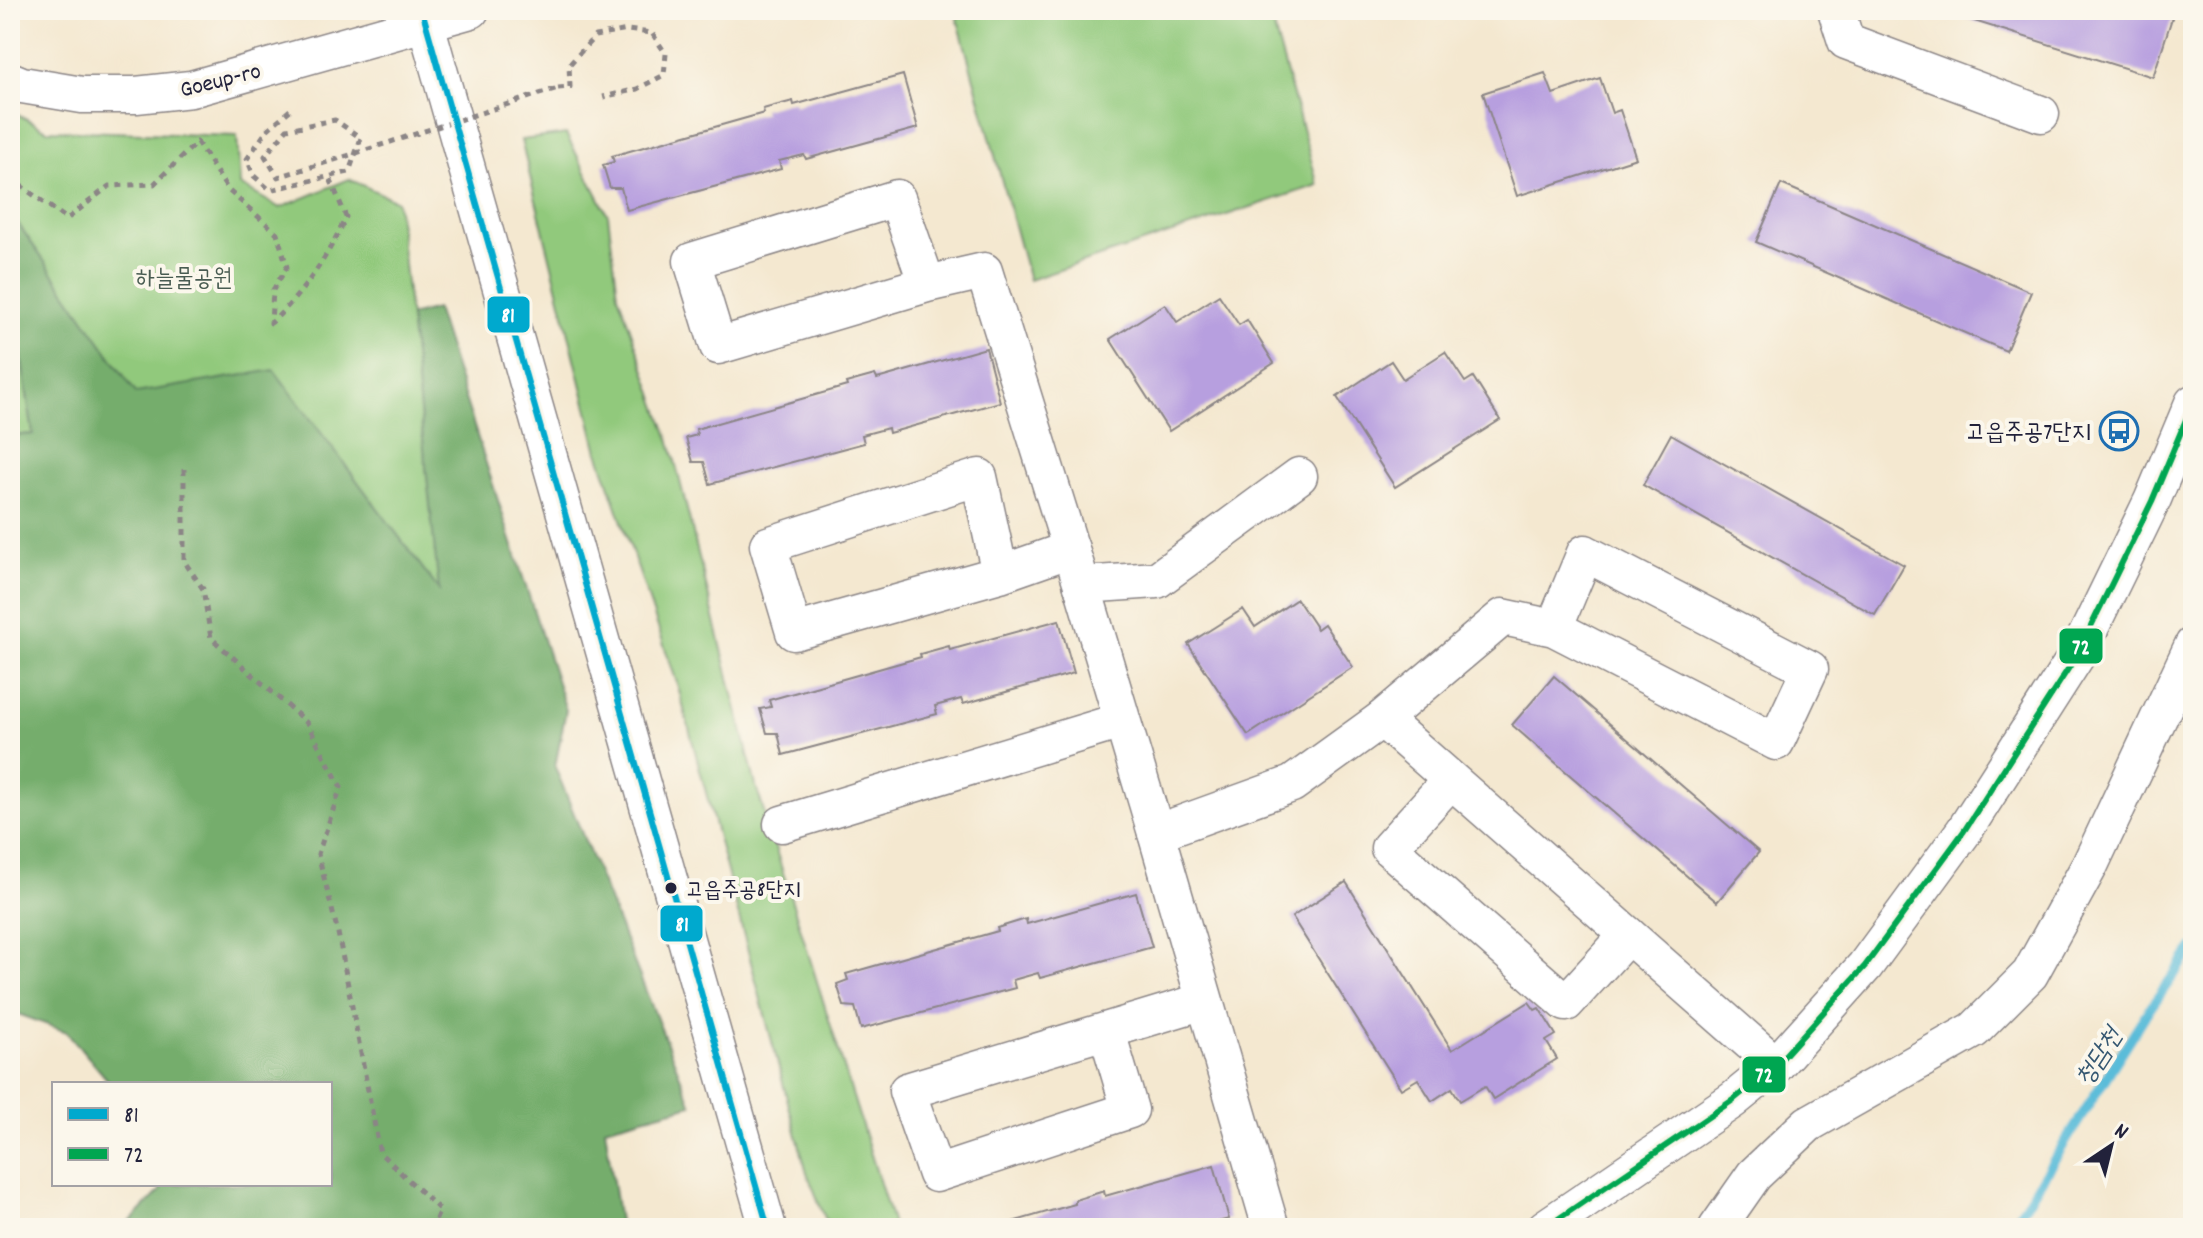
<svg xmlns="http://www.w3.org/2000/svg" width="2203" height="1238" viewBox="0 0 2203 1238" font-family="Dekko,'Poor Story',sans-serif">
	<style>
		.green { fill: #91c97c; stroke: #5a765c; stroke-width: 2 }
		.forest { fill: #74ad6c; stroke: #4b6854; stroke-width: 2 }
		.lines { fill: none; stroke-linecap: round; stroke-linejoin: round }
		.stream { stroke: #5abcd9; stroke-width: 10 }
		.building { fill: #b79fdf }
		.minor-casing { stroke: #8b8586; stroke-width: 39 }
		.path { stroke: #8b8586; stroke-width: 5; stroke-dasharray: 6 6; stroke-linecap: butt }
		.minor { stroke: #fff; stroke-width: 36 }
		.path-bridge { stroke: #8b8586; stroke-width: 5; stroke-dasharray: 6 6; stroke-linecap: butt }
		.bus-1-casing { stroke: #fbf7ec; stroke-width: 12 }
		.bus-2-casing { stroke: #fbf7ec; stroke-width: 12 }
		.bus-1 { stroke: #00a9ce; stroke-width: 6 }
		.bus-2 { stroke: #00a651; stroke-width: 6 }
		.bus-dot { fill: #22223b; stroke: #fbf7ec; stroke-width: 3 }
		.labels { text-anchor: middle; stroke-width: 8; stroke-linejoin: round; paint-order: stroke }
		.bus-label { font-size: 22px; fill: #22223b; stroke: #fbf7ec; text-anchor: start }
		.street-label { font-size: 24px; fill: #22223b; stroke: #fbf7ec }
		.park-label { font-size: 24px; fill: #495c52; stroke: #fbf7ec }
		.poi-label { font-size: 24px; fill: #22223b; stroke: #fbf7ec; text-anchor: end }
		.water-label { font-size: 26px; font-style: italic; fill: #365872; stroke: #fbf7ec }
		.line-badge { stroke: #fbf7ec; stroke-width: 3 }
		.badge-label { font-size: 22px; text-anchor: middle; font-weight: bold; fill: #fff }
	</style>
	<rect width="100%" height="100%" fill="#fbf7ec"/>
	<filter id="ink" filterUnits="userSpaceOnUse"><feTurbulence type="fractalNoise" baseFrequency=".0125" numOctaves="2"/><feDisplacementMap in="SourceGraphic" scale="16" xChannelSelector="R" yChannelSelector="G"/><feConvolveMatrix kernelMatrix="1 2 1 2 8 2 1 2 1" color-interpolation-filters="sRGB"/></filter>
	<filter id="wash" filterUnits="userSpaceOnUse"><feTurbulence type="fractalNoise" baseFrequency=".006" numOctaves="4" result="noise"/><feDisplacementMap in="SourceGraphic" scale="32" xChannelSelector="R" yChannelSelector="G"/><feGaussianBlur stdDeviation="1.8" result="paint"/><feColorMatrix in="noise" values="0 0 0 0 0 0 0 0 0 0 0 0 0 0 0 0 0 1.4 0 .05"/><feComposite in="paint" operator="in"/></filter>
	<g filter="url(#wash)">
		<rect width="100%" height="100%" fill="#f4e8d0"/>
		<g class="green">
			<path d="M 955,10 L 1269,10 L 1318,185 L 1029,280 Z"/>
			<path d="M 10,110 L 47,130 L 237,136 L 240,185 L 280,208 L 349,179 L 397,201 L 440,592 L 274,371 L 136,394 L 10,212 Z"/>
			<path d="M 566,134 L 608,215 L 618,294 L 671,445 L 756,786 L 894,1228 L 829,1228 L 806,1170 L 677,683 L 598,452 L 521,140 Z"/>
			<path d="M 10,281 L 33,434 L 10,436 Z"/>
		</g>
		<path class="forest" d="M 10,212 L 136,393 L 274,370 L 439,590 L 410,316 L 436,309 L 566,710 L 555,767 L 692,1105 L 605,1128 L 620,1228 L 124,1228 L 161,1190 L 159,1184 L 330,1184 L 330,1084 L 111,1084 L 67,1032 L 10,1011 L 10,436 L 33,434 L 10,281 Z"/>
		<g class="lines">
			<path class="stream" d="M 2011,1228 L 2146,1014 L 2193,948"/>
		</g>
		<g id="blocks">
			<g class="building">
				<path d="M 1939,10 L 2147,10 L 2172,18 L 2153,77 Z"/>
				<path d="M 1545,73 L 1553,94 L 1600,78 L 1612,113 L 1620,110 L 1636,158 L 1517,196 L 1483,93 Z"/>
				<path d="M 903,75 L 918,128 L 806,159 L 804,155 L 779,161 L 781,169 L 627,210 L 621,188 L 610,188 L 603,165 L 614,162 L 612,156 L 764,113 L 763,109 L 793,101 L 794,105 Z"/>
				<path d="M 1781,184 L 2031,292 L 2006,351 L 1756,242 Z"/>
				<path d="M 1219,295 L 1239,325 L 1247,320 L 1274,363 L 1169,431 L 1110,339 L 1165,304 L 1177,322 Z"/>
				<path d="M 986,348 L 1000,402 L 889,433 L 888,428 L 862,435 L 864,443 L 710,484 L 704,462 L 693,462 L 686,438 L 697,435 L 696,429 L 847,386 L 846,383 L 875,375 L 877,379 Z"/>
				<path d="M 1445,352 L 1465,382 L 1473,377 L 1500,420 L 1395,487 L 1337,397 L 1391,361 L 1403,379 Z"/>
				<path d="M 1671,434 L 1904,565 L 1875,615 L 1643,485 Z"/>
				<path d="M 1297,599 L 1317,629 L 1324,624 L 1353,667 L 1248,735 L 1188,644 L 1243,609 L 1255,627 Z"/>
				<path d="M 1059,620 L 1074,673 L 963,704 L 961,699 L 935,706 L 937,714 L 783,755 L 778,733 L 767,733 L 760,709 L 771,707 L 769,700 L 921,657 L 920,654 L 949,646 L 950,650 Z"/>
				<path d="M 1554,676 L 1759,852 L 1717,902 L 1512,725 Z"/>
				<path d="M 1346,882 L 1452,1050 L 1529,1002 L 1535,1010 L 1539,1008 L 1556,1035 L 1546,1041 L 1557,1059 L 1493,1099 L 1485,1086 L 1460,1101 L 1452,1088 L 1432,1101 L 1418,1079 L 1401,1089 L 1292,917 Z"/>
				<path d="M 1136,893 L 1152,947 L 1040,978 L 1038,973 L 1013,980 L 1015,988 L 861,1029 L 855,1007 L 844,1006 L 837,984 L 848,980 L 846,974 L 998,931 L 997,928 L 1026,919 L 1027,924 Z"/>
				<path d="M 1214,1165 L 1229,1219 L 1195,1228 L 991,1228 L 1075,1204 L 1075,1200 L 1104,1191 L 1105,1196 Z"/>
			</g>
		</g>
	</g>
	<g filter="url(#ink)">
		<use href="#blocks" fill-opacity="0" stroke="#8b8586" stroke-width="2"/>
		<g class="lines">
			<defs>
				<g id="minor">
					<path d="M 422,10 L 768,1228"/>
					<path d="M 1836,10 L 1846,41 L 2041,114"/>
					<path d="M 10,80 L 22,85 L 82,95 L 136,95 L 191,89 L 471,10"/>
					<path d="M 927,284 L 897,198 L 692,261 L 718,346 L 927,284 L 984,271 L 1082,585 L 1156,833 L 1292,784 L 1382,719"/>
					<path d="M 1000,574 L 979,477 L 768,545 L 794,632 L 1000,574 L 1071,549"/>
					<path d="M 1082,585 L 1157,580 L 1299,476"/>
					<path d="M 1554,628 L 1585,553 L 1810,669 L 1776,742 L 1554,628 L 1503,617 L 1382,719 L 1776,1065"/>
					<path d="M 1451,780 L 1389,848 L 1566,1003 L 1628,935"/>
					<path d="M 782,824 L 1121,721"/>
					<path d="M 1156,833 L 1271,1228"/>
					<path d="M 1107,1032 L 1130,1110 L 936,1174 L 907,1091 L 1204,1001"/>
					<path d="M 1545,1228 L 1733,1100 L 1776,1065 L 1865,966 L 1964,831 L 2077,655 L 2152,501 L 2193,403"/>
					<path d="M 1717,1228 L 1754,1175 L 1808,1124 L 1974,1030 L 2030,974 L 2090,865 L 2193,645"/>
				</g>
			</defs>
			<use href="#minor" class="minor-casing"/>
			<g class="path">
				<path d="M 558,88 L 570,87 L 569,65 L 595,36 L 628,30 L 652,33 L 666,54 L 664,75 L 637,89 L 603,97"/>
				<path d="M 290,110 L 268,129 L 247,159 L 254,176 L 270,190 L 349,172 L 361,138 L 335,120 L 287,129 L 265,156 L 278,177 L 344,157"/>
				<path d="M 10,178 L 67,219 L 109,186 L 154,184 L 197,142 L 228,190 L 277,233 L 287,267 L 273,290 L 271,323 C 304,292 327,258 346,217 L 329,176"/>
				<path d="M 184,469 L 184,561 L 203,589 L 211,638 L 307,723 L 341,787 L 318,854 L 338,933 L 380,1153 L 440,1210 L 432,1228"/>
			</g>
			<use href="#minor" class="minor"/>
			<path class="path-bridge" d="M 344,157 L 558,88"/>
			<defs>
				<path id="bus-1" d="M 422,10 L 768,1228"/>
				<path id="bus-2" d="M 1545,1228 L 1733,1100 L 1776,1065 L 1865,966 L 1964,831 L 2077,655 L 2152,501 L 2193,403"/>
			</defs>
			<use href="#bus-1" class="bus-1-casing"/>
			<use href="#bus-2" class="bus-2-casing"/>
			<use href="#bus-1" class="bus-1"/>
			<use href="#bus-2" class="bus-2"/>
		</g>
	</g>
	<defs>
		<symbol id="bus-ring" viewBox="-11 -11 22 22"><circle r="9.5" fill="#fbf7ec" stroke="#1f6fb2" stroke-width="1.5"/><path d="M-5-6H5V4H4V6H2V4H-2V6H-4V4H-5ZM-3.5-4V0h7V-4ZM-3.5 1.2v1.5H-2V1.2ZM2 1.2v1.5H3.5V1.2Z" fill="#1f6fb2"/></symbol>
	</defs>
	<g fill-rule="evenodd">
		<use href="#bus-ring" x="2097" y="409" width="44" height="44"/>
	</g>
	<circle class="bus-dot" cx="671" cy="888" r="7"/>
	<g class="labels">
		<g class="bus-label">
			<text x="686" y="896">고읍주공8단지</text>
		</g>
		<g class="street-label">
			<text transform="translate(220 79) rotate(-14)" y="8">Goeup-ro</text>
		</g>
		<g class="park-label">
			<text x="184" y="285">하늘물공원</text>
		</g>
		<g class="poi-label">
			<text x="2091" y="439">고읍주공7단지</text>
		</g>
		<g class="water-label">
			<text transform="translate(2097 1056) rotate(-57)" y="9">청담천</text>
		</g>
	</g>
	<g class="line-badge">
		<rect x="486" y="295" width="45" height="39" rx="8" fill="#00a9ce"/>
		<rect x="2058" y="627" width="46" height="38" rx="8" fill="#00a651"/>
		<rect x="659" y="904" width="45" height="39" rx="8" fill="#00a9ce"/>
		<rect x="1741" y="1055" width="46" height="39" rx="8" fill="#00a651"/>
	</g>
	<g class="badge-label">
		<text x="508" y="322">81</text>
		<text x="2081" y="654">72</text>
		<text x="682" y="931">81</text>
		<text x="1764" y="1082">72</text>
	</g>
	<rect width="2203" height="1238" fill="none" stroke="#fbf7ec" stroke-width="40"/>
	<rect x="52" y="1082" width="280" height="104" fill="#fbf7ec" stroke="#a4a2a5" stroke-width="2"/>
	<rect x="68" y="1108" width="40" height="12" fill="#00a9ce" stroke="#a4a2a5" stroke-width="2"/>
	<text x="124" y="1122" font-size="24" fill="#22223b">81</text>
	<rect x="68" y="1148" width="40" height="12" fill="#00a651" stroke="#a4a2a5" stroke-width="2"/>
	<text x="124" y="1162" font-size="24" fill="#22223b">72</text>
	<g transform="translate(2111 1146) rotate(35)" stroke="#fbf7ec" stroke-width="6" paint-order="stroke">
	<path d="M0-6L14 30L0 20L-14 30Z" fill="#22223b"/>
	<text y="-12" font-size="22" font-weight="bold" text-anchor="middle" fill="#22223b">N</text>
	</g>
</svg>
